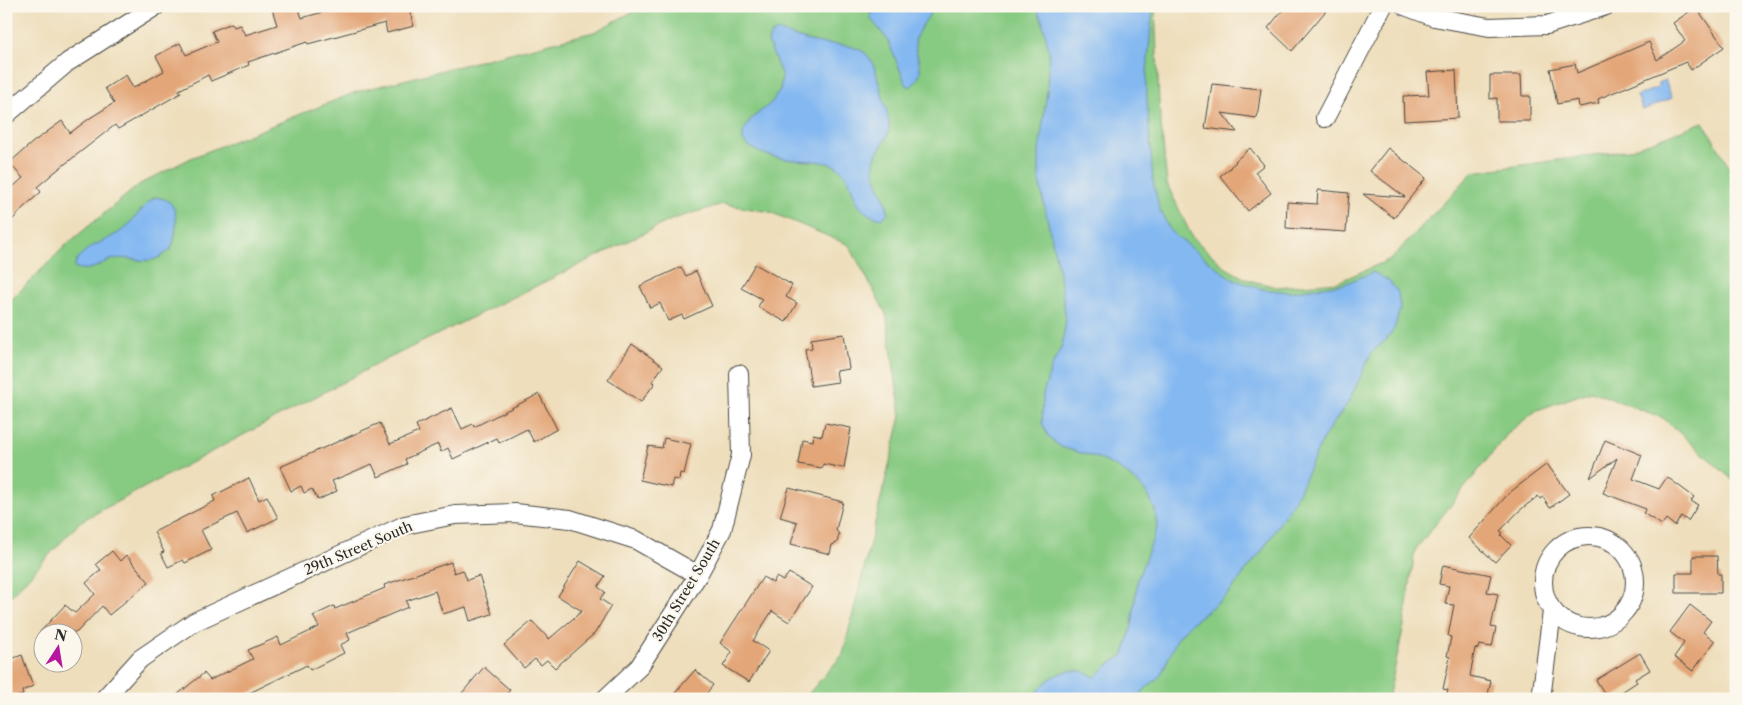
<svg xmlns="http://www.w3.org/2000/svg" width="1742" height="705" viewBox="0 0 1742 705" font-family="'Libre Caslon Text',serif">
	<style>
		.green { fill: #87ca82; stroke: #597a56 }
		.water { fill: #83b8f1; stroke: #57728e }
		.building { fill: #e3a678 }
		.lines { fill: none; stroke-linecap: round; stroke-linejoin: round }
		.minor-casing { stroke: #484641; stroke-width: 20 }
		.minor { stroke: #fff; stroke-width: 18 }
		.labels { text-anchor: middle; stroke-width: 4.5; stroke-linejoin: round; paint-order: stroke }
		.street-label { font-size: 14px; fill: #2b2b2b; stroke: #fbf7ec }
	</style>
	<rect width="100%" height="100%" fill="#fbf7ec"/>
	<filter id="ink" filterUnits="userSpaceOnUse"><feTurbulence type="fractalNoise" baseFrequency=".02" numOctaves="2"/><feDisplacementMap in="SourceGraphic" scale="10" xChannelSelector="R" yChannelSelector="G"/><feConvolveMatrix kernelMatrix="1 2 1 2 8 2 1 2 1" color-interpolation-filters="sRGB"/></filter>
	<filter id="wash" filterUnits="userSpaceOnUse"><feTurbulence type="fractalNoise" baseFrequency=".0096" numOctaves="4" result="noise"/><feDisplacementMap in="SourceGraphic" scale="20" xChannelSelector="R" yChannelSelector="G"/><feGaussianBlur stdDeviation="1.12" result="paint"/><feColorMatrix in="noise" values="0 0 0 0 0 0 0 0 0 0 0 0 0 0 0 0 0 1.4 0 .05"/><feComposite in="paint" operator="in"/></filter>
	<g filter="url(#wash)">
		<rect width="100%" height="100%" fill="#eedebc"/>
		<path class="green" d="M 644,6 L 1155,6 L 1159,104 L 1167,184 L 1192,237 L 1226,268 L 1248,280 L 1277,287 L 1338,282 L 1391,259 L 1473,172 L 1629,150 L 1703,122 L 1736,178 L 1736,483 L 1663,418 L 1591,391 L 1537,410 L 1509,432 L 1415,550 L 1404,625 L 1388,699 L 804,699 L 843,654 L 901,416 L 886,314 L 849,245 L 770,212 L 723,204 L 673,219 L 377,364 L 81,521 L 6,601 L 6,308 L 12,299 L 67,244 L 140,184 L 191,158 L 356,92 L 594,32 Z"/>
		<g class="water">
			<path d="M 870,6 L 934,6 C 930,15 919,29 916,37 C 911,57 932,70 910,87 L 906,84 L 887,39 L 871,19 Z"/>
			<path d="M 1035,6 L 1153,6 L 1146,84 L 1153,181 L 1159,208 L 1171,232 L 1232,279 L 1262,289 L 1289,292 L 1344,284 L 1373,272 L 1389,281 L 1398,292 L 1400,309 L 1395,327 L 1386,340 L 1372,352 L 1348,403 L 1325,435 L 1295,499 L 1264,548 L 1227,595 L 1190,624 L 1177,639 L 1161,675 L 1134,699 L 1034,699 C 1042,680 1064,666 1084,672 C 1088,673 1092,676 1095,677 L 1108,665 L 1124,655 L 1132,625 L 1138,578 L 1157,528 L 1155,510 L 1148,495 L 1136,481 L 1118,468 L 1098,458 L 1061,447 L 1049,438 L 1042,423 L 1043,394 L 1051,368 L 1062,345 L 1066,320 L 1060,277 L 1039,181 L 1039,152 L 1047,91 L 1049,51 L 1042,20 Z"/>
			<path d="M 779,31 C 791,35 803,40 815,42 C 830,45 851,43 864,52 C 875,60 877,78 881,90 C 884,102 889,115 889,127 C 889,141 876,149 874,162 C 872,179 887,195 888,213 L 882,219 C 846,212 859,181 837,167 C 830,162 819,162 811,161 C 788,160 760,158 743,141 L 743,132 L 751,119 L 772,102 L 780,90 L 782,76 L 768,42 L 771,34 Z"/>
			<path d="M 1665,80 L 1672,98 L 1643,110 L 1637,96 L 1659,87 L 1658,83 Z"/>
			<path d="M 155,197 C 161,198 168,199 172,205 C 179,213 176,241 170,250 C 168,252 163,255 160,257 C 147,265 128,256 114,259 C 98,263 92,274 74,267 C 80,245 109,242 125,228 C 136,218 143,206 155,197 Z"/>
		</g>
		<g id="blocks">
			<g class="building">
				<path d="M 280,6 L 298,6 L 302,18 L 330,10 L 329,6 L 408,6 L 414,26 L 387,33 L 385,23 L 308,44 L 307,42 L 248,62 L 249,65 L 211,81 L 208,75 L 179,90 L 181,93 L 118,129 L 115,125 L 56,171 L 37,187 L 41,192 L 24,207 L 6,227 L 6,193 L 23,178 L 9,163 L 33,142 L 62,121 L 70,133 L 90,118 L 114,103 L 105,88 L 126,75 L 133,88 L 164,71 L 156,56 L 180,43 L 186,55 L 217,42 L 212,31 L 232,23 L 234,27 L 240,25 L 245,35 L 277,25 L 272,9 Z"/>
				<path d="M 1286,6 L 1330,6 L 1292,51 L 1268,28 Z"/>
				<path d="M 1696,7 L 1724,47 L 1691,70 L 1686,62 L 1598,99 L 1599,103 L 1579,107 L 1578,100 L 1557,104 L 1550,69 L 1575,64 L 1577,73 L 1649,42 L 1657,60 L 1685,41 L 1673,23 Z"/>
				<path d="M 1456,70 L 1458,118 L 1404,121 L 1403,96 L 1429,95 L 1427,72 Z"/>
				<path d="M 1490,75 L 1521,75 L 1522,96 L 1530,96 L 1530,121 L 1497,121 L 1497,98 L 1490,99 Z"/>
				<path d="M 1212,84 L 1261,89 L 1257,118 L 1222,113 L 1237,132 L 1205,128 Z"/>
				<path d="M 1250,148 L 1264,165 L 1255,172 L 1271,193 L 1248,211 L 1220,176 L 1230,168 L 1230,167 L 1236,162 L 1235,161 Z"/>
				<path d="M 1388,148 L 1426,178 L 1394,218 L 1363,194 L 1405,197 L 1370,171 Z"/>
				<path d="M 1318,190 L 1349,193 L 1346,232 L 1286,228 L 1287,202 L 1317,204 Z"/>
				<path d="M 755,264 L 792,285 L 786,297 L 797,303 L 786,322 L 758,307 L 762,299 L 741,288 Z"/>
				<path d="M 681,267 L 686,276 L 696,271 L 712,306 L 684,319 L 682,315 L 668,321 L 660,303 L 650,308 L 640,286 Z"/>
				<path d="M 844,334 L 849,369 L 836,371 L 838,382 L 811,386 L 805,349 L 812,348 L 811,339 Z"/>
				<path d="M 632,344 L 663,366 L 652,382 L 655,383 L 641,402 L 608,380 Z"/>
				<path d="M 539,394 L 557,429 L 534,442 L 527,429 L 499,443 L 497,438 L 453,459 L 448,448 L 441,452 L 438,444 L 405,459 L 407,464 L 378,477 L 372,464 L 332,481 L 337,491 L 318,500 L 312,489 L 304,493 L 301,486 L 291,491 L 280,467 L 380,423 L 390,444 L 419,432 L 416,425 L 452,408 L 462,429 L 473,424 L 474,427 Z"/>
				<path d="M 825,423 L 851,428 L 844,468 L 823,464 L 822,468 L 798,464 L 802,439 L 812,441 L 813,434 L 822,436 Z"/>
				<path d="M 664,438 L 691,444 L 684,474 L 680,473 L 679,480 L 673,479 L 671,487 L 640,480 L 648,446 L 662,448 Z"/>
				<path d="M 1605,440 L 1642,455 L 1633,479 L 1659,489 L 1667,477 L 1694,497 L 1691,501 L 1698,505 L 1688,521 L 1681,516 L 1675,526 L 1666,519 L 1662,525 L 1643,513 L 1646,509 L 1603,493 L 1617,458 L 1590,478 Z"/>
				<path d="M 1547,464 L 1569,494 L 1550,508 L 1543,497 L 1540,499 L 1538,496 L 1519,511 L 1500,531 L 1503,533 L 1501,535 L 1511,545 L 1495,562 L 1469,538 L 1509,493 Z"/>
				<path d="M 249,478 L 259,500 L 267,496 L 278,518 L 247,533 L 237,513 L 201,530 L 211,550 L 185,563 L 183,560 L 168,567 L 161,553 L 164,552 L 154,532 L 215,501 L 213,496 Z"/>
				<path d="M 789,488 L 843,502 L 836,530 L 839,534 L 837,543 L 832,545 L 830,554 L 791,544 L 797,522 L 780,517 Z"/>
				<path d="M 112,551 L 120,561 L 126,555 L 149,582 L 109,615 L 102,606 L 77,632 L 40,632 L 65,605 L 75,613 L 95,594 L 86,583 L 101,570 L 96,564 Z"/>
				<path d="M 1693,556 L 1717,556 L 1718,574 L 1721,574 L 1721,593 L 1676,593 L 1676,573 L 1693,573 Z"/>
				<path d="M 580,561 L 605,576 L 598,587 L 605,592 L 600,599 L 611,606 L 595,633 L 555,668 L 547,660 L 541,665 L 535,659 L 524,668 L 504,645 L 532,621 L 549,639 L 582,611 L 558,596 Z"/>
				<path d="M 451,562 L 454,573 L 463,570 L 467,580 L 479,576 L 492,614 L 470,621 L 466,607 L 443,614 L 435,591 L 406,601 L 408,607 L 347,633 L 350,640 L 340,645 L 344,653 L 310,670 L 307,665 L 237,699 L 172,699 L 204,673 L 210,680 L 253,659 L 248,650 L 278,637 L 281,645 L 319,627 L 313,616 L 334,606 L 335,609 L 385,588 L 384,585 Z"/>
				<path d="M 1443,565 L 1491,575 L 1487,592 L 1498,594 L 1491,627 L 1496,628 L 1492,647 L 1479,645 L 1478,649 L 1475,648 L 1470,676 L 1491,681 L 1487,699 L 1446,699 L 1448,690 L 1443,689 L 1450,657 L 1447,656 L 1451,637 L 1448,636 L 1454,605 L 1445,604 L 1449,586 L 1439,584 Z"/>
				<path d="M 789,573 L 812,587 L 789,622 L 772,611 L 753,641 L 769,651 L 749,682 L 723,666 L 732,652 L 720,643 L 763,577 L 773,583 L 776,577 L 783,581 Z"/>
				<path d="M 1690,605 L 1711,621 L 1703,632 L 1715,641 L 1693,671 L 1674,657 L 1684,643 L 1670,632 Z"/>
				<path d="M 1640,653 L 1650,670 L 1635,679 L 1637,682 L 1611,699 L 1608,699 L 1596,680 Z"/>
				<path d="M 6,654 L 10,662 L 11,659 L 22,655 L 33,686 L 22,691 L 23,695 L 12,699 L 6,699 Z"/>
				<path d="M 484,667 L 510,690 L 502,699 L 457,699 Z"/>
				<path d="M 695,670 L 713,685 L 702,699 L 670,699 Z"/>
			</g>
		</g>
	</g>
	<g filter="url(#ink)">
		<use href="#blocks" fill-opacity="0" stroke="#484641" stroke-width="1"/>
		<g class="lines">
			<defs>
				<g id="minor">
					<path d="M 1405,6 L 1434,17 L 1489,27 L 1547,25 L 1606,6"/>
					<path d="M 6,115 L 68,62 L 156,6"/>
					<path d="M 1325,118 L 1383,6"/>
					<circle cx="1589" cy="582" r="46"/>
					<path d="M 104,699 L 140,659 L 194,622 L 405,525 L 455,515 L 515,513 L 570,519 L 636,540 L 698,575"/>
					<path d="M 605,699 L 639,667 L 698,575 L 722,530 L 741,455 L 739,374"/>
					<path d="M 1541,699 L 1552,611"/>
				</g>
			</defs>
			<use href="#minor" class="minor-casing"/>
			<use href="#minor" class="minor"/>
		</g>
	</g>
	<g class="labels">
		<g class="street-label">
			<text transform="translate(358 548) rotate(-23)" y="5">29th Street South</text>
			<text transform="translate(686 590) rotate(-59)" y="5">30th Street South</text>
		</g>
	</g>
	<rect width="1742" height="705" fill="none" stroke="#fbf7ec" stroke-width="25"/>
	<g transform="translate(58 648) rotate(12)"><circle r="24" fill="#fbf7ec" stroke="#a8a59f"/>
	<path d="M0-4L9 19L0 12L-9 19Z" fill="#b5179e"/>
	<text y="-8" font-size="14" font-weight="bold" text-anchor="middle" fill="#2b2b2b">N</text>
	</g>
</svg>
